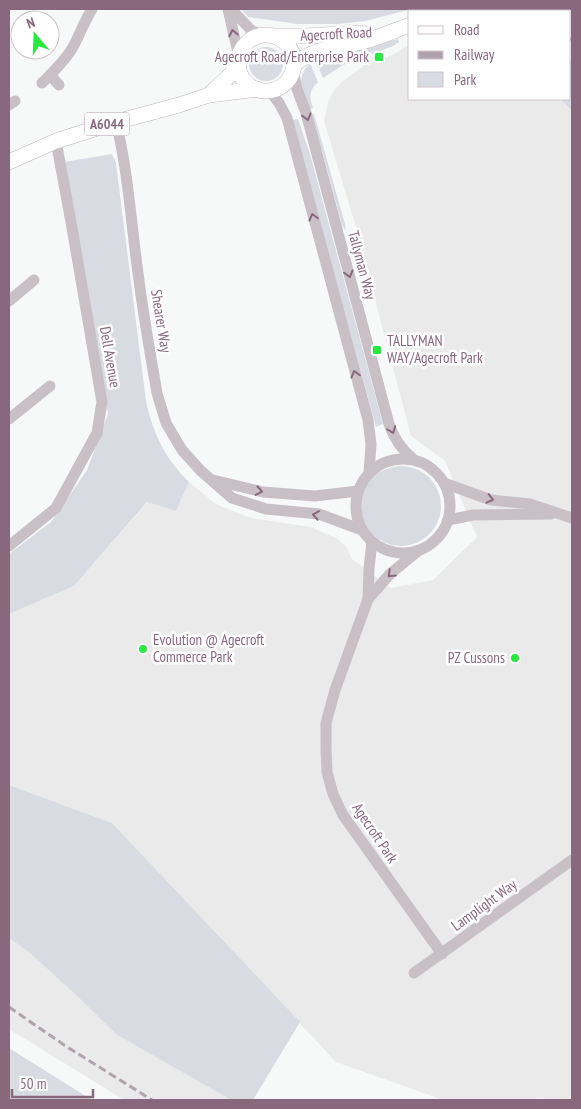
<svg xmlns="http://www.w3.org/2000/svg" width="581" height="1109" viewBox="0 0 581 1109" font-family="'PT Sans Narrow',sans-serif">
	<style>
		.built { fill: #eaeaeb }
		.green { fill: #d8dce2 }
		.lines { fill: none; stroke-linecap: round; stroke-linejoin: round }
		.major-casing { stroke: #beb4ba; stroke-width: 16 }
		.minor { stroke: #c9c0c6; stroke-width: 11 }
		.major { stroke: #fff; stroke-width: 15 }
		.rail { stroke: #b1a3ac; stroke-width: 3; stroke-dasharray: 8 4; stroke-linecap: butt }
		.oneway { stroke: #89687e }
		.poi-dot { fill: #28e940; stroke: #fff; stroke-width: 2 }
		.labels { text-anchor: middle; stroke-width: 5; stroke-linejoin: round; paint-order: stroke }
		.shield { fill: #fff; stroke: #ac95a5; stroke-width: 1 }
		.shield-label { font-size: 14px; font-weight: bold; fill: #89687e }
		.street-label { font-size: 15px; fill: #89687e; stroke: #fff }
		.poi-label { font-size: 15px; fill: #89687e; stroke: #fff; text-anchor: end }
	</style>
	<rect width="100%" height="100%" fill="#f7f9f9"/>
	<g class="built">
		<path d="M 410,44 L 410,99 L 560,99 L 572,111 L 572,1100 L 550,1100 L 543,1098 L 522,1100 L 443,1100 L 336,1062 L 112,823 L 9,785 L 9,614 L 74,586 L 148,502 L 176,511 L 189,482 L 216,504 L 251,518 L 311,527 L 338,539 L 347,548 L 352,559 L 391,588 L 433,580 L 477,537 L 445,461 L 411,436 L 355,224 L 324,121 L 329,99 L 335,89 L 343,81 L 365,65 L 392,55 Z"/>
		<path d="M 9,938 L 30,953 L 77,996 L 117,1035 L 231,1100 L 124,1100 L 9,1029 Z"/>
	</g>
	<g class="green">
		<path d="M 241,9 L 412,9 L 365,21 L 338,24 L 297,24 L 248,17 Z"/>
		<path d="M 398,39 L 399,42 L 393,46 L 343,65 L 323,78 L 315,59 Z"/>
		<circle cx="266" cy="64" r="17"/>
		<path d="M 570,59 L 572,61 L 572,111 L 560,99 L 570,99 Z"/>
		<path d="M 310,63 L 318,82 C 309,90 309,97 313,108 L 307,110 C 302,91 295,79 310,63 Z"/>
		<path d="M 314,114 L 345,224 L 346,231 L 342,225 L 322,151 L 310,115 Z"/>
		<path d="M 298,119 L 310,154 L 383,424 L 376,427 L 292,120 Z"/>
		<path d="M 112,154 L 116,163 L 146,401 C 153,434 165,458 189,482 L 176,511 L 147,502 L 74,586 L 9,614 L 9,554 L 51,522 L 87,470 L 108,414 L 64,162 Z"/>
		<circle cx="401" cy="506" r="40"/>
		<path d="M 9,785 L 112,823 L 300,1022 L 253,1100 L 231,1100 L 117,1035 L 77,996 L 30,953 L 9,938 Z"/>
		<path d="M 9,1048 L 92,1100 L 9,1100 Z"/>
	</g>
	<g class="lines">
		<defs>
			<g id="major">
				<path d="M 446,11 L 451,9"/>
				<circle cx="266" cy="63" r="28"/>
				<path d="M 276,36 L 305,36 L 362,33"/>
				<path d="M 294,65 C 313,47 341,48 365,41 C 380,37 395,30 410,25"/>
				<path d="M 209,95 L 231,74 L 239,64"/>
				<path d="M 9,162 L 56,141 L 116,122 L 179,105 L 209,95 L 257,89"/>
			</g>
		</defs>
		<use href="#major" class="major-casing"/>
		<g class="minor">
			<path d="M 228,9 L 239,57"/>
			<path d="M 231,9 L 252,31 L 264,35"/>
			<path d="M 293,70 L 297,89 L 306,113 L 389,424 C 394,439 402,450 414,460"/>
			<path d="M 50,75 L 59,85"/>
			<path d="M 42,83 C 53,72 65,61 73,47 C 80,34 84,22 92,9"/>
			<path d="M 269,90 L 279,103 L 287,118 L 368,420 L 371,444 L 369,473"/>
			<path d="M 9,105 L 15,101"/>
			<path d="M 116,122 C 128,171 131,222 138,273 C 143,313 150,353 157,393 L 166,423 L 182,450 L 201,471 L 232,498 L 266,509 L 319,514 L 362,530"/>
			<path d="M 9,301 L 34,280"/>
			<path d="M 9,419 L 50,386"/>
			<circle cx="403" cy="506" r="47"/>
			<path d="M 213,480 L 263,492 L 315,496 L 358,491"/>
			<path d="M 444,483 L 491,500 L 530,504 L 572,518"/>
			<path d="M 448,520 L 473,515 L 551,514"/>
			<path d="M 372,542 L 369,568 L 368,599 L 335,690 L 326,723 L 326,748 L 327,772 L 333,794 L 343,815 L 442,954"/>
			<path d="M 9,546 L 56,508 L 97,433 L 102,402 L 71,222 L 56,141"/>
			<path d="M 368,599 L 390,574 L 418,551"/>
			<path d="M 414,973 L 572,860"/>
		</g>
		<use href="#major" class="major"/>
		<g class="rail">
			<path d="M 526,9 L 529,11"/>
			<path d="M 570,38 L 572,40"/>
			<path d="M 9,1007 L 64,1045 L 152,1100"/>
		</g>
	</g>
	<defs><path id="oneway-chevron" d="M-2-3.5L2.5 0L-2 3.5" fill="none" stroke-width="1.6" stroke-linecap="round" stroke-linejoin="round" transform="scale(1.25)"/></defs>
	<g class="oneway">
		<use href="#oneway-chevron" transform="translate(233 33) rotate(-102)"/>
		<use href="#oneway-chevron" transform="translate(307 117) rotate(74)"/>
		<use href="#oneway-chevron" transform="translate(313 217) rotate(-105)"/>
		<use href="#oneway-chevron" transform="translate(349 274) rotate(75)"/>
		<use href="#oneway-chevron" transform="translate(355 374) rotate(-105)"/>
		<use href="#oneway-chevron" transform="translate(392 430) rotate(69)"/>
		<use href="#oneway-chevron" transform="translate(259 491) rotate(11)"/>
		<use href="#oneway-chevron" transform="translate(490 499) rotate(14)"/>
		<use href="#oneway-chevron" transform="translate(316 515) rotate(-169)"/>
		<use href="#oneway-chevron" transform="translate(391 574) rotate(136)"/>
	</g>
	<g class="poi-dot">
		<rect x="374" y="52" width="10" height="10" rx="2.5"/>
		<rect x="372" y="345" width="10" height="10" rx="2.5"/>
		<circle cx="143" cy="649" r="5"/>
		<circle cx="515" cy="658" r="5"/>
	</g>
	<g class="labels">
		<rect class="shield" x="84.5" y="112.5" width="45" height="23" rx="4"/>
		<g class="shield-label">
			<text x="107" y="129">A6044</text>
		</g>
		<g class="street-label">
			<text transform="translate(336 34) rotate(-3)" y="5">Agecroft Road</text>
			<text transform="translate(362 265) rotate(75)" y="5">Tallyman Way</text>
			<text transform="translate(161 321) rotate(81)" y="5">Shearer Way</text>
			<text transform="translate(110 357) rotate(80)" y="5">Dell Avenue</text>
			<text transform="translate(375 833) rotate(56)" y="5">Agecroft Park</text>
			<text transform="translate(484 905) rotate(-36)" y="5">Lamplight Way</text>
		</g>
		<g class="poi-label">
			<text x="369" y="62">Agecroft Road/Enterprise Park</text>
			<text x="387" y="346" text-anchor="start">TALLYMAN<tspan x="387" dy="17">WAY/Agecroft Park</tspan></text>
			<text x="153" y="645" text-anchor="start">Evolution @ Agecroft<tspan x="153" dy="17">Commerce Park</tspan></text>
			<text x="505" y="663">PZ Cussons</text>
		</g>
	</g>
	<rect width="581" height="1109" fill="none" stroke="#89687e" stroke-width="20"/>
	<rect x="408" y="10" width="162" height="90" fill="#ffffff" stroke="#d0c3cb"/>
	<rect x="418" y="26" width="25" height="8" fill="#ffffff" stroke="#d0c3cb"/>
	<text x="454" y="35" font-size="15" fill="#89687e">Road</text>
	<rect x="418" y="51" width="25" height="8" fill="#b1a3ac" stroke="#d0c3cb"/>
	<text x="454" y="60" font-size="15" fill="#89687e">Railway</text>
	<rect x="418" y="72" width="25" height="15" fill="#d8dce2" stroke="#d0c3cb"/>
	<text x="454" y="85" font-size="15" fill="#89687e">Park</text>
	<g transform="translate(35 35) rotate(341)"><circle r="24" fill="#ffffff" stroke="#d0c3cb"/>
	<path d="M0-4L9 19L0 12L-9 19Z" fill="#28e940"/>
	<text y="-8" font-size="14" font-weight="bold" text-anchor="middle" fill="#89687e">N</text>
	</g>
	<path d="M12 1089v8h81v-8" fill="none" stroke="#89687e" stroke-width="2.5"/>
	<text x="20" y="1089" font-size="15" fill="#89687e" stroke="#ffffff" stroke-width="4" paint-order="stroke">50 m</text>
</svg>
